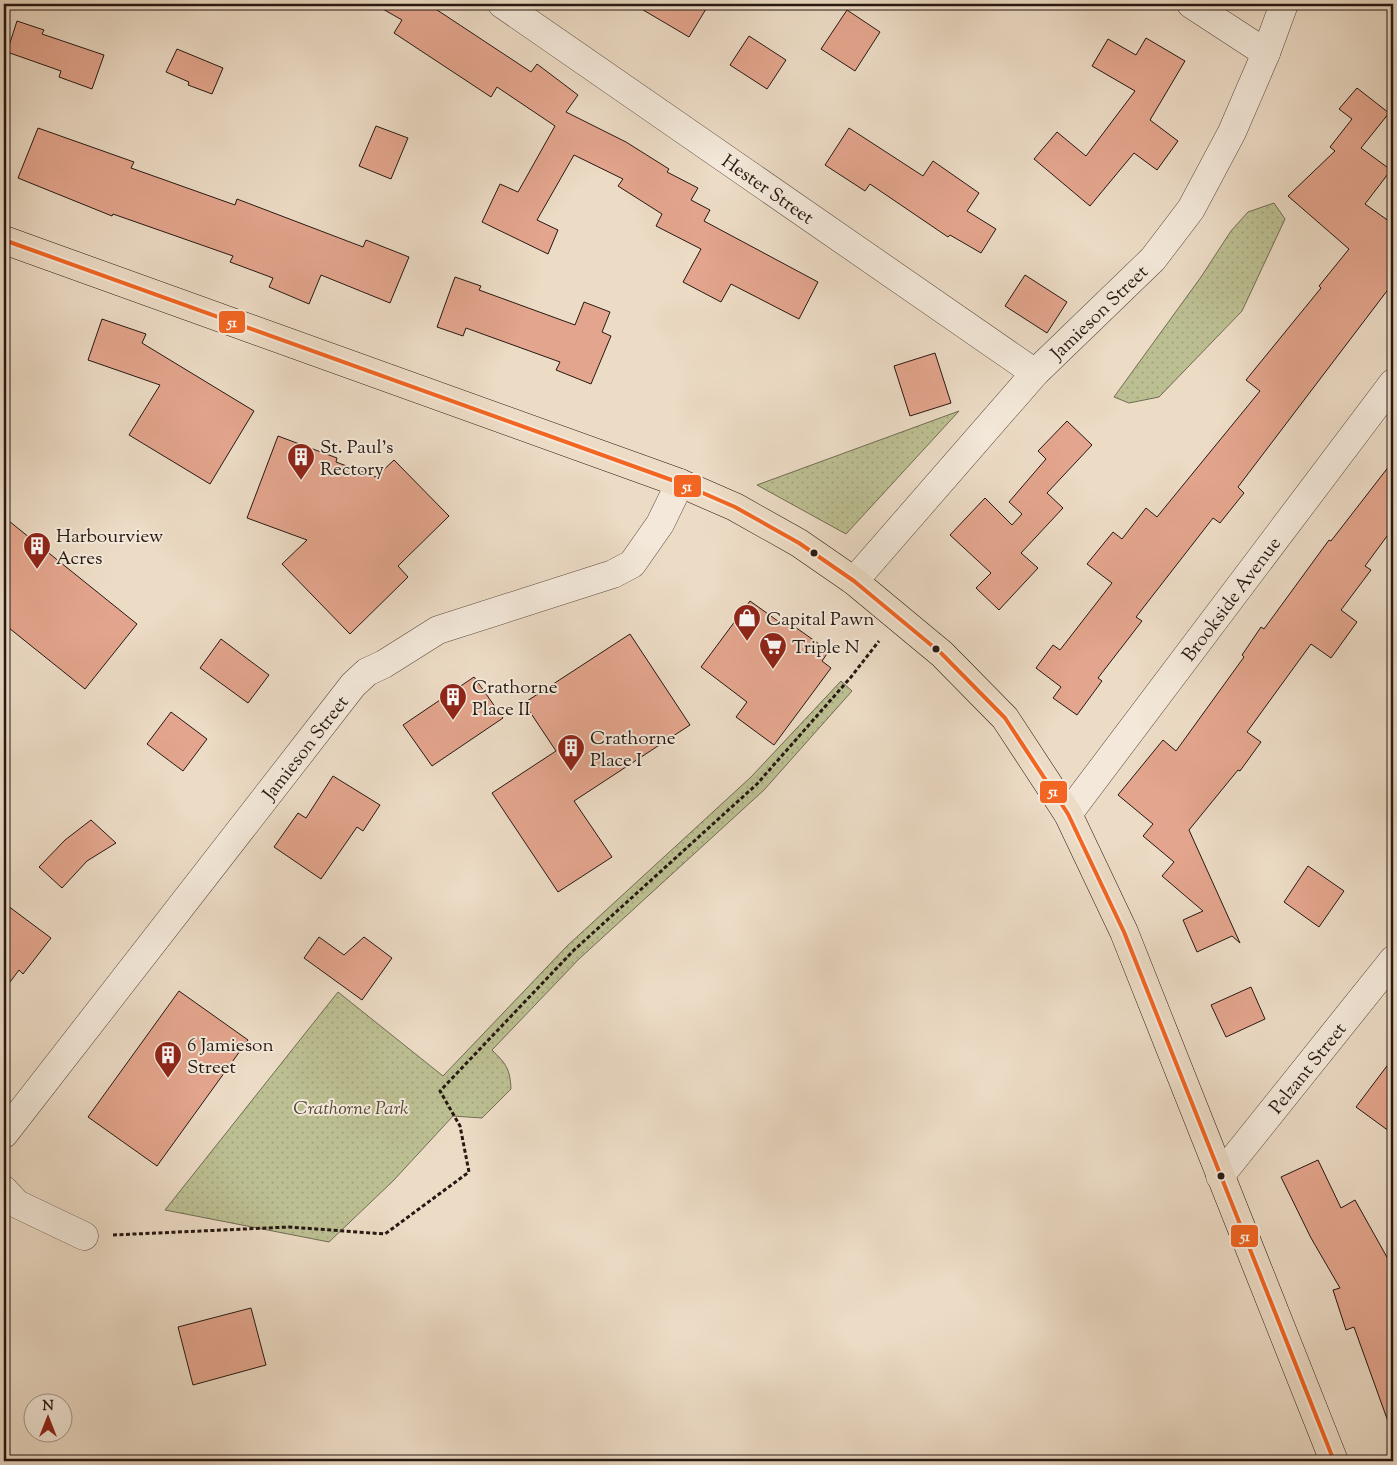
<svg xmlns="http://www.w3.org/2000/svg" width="1397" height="1465" viewBox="0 0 1397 1465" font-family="'Sorts Mill Goudy',serif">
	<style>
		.park { fill: url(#park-dots); stroke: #716c52 }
		.building { fill: #e3a58d; stroke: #261812 }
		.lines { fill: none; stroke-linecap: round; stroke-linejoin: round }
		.minor-casing { stroke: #58493f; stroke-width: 29 }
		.major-casing { stroke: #261812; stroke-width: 29 }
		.path { stroke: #261812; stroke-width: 3; stroke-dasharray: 4 2.5; stroke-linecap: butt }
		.minor { stroke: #f3e8d9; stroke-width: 28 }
		.major { stroke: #ecdbc5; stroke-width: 28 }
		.bus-1-casing { stroke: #f3e8d9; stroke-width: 8 }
		.bus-1 { stroke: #f26522; stroke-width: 4 }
		.bus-dot { fill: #261812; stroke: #f3e8d9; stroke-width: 2 }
		.labels { text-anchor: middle; stroke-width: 4; stroke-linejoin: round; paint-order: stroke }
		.street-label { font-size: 19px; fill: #261812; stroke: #f3e8d9 }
		.poi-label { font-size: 19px; fill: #261812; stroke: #f3e8d9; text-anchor: start }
		.park-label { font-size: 19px; font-style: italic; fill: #534a38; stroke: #f3e8d9 }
		.line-badge { stroke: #f3e8d9; stroke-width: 2 }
		.badge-label { font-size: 14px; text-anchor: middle; font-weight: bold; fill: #fff }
	</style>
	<defs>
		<pattern id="park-dots" width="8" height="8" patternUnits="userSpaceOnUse" patternTransform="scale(1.25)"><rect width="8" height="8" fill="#bcbf92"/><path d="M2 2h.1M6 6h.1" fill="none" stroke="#a1a37d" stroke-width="1.8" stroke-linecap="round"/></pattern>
	</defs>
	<rect width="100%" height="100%" fill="#ecdbc5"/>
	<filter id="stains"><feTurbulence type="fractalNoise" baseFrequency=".004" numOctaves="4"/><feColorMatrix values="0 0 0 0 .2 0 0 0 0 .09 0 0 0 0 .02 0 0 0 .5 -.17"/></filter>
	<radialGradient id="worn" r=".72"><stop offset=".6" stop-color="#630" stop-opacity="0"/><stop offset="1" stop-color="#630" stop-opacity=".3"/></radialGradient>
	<g class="park">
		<path d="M 1274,203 L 1285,219 L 1242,311 L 1159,397 L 1129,403 L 1114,397 L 1201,277 L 1231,231 L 1248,212 Z"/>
		<path d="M 959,411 L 846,534 L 757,485 Z"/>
		<path d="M 841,681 L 852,691 L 764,790 L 579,959 L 492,1050 C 506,1064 510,1068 511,1089 L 482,1118 L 453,1116 L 393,1181 L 329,1242 L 165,1210 L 338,992 L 443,1076 L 567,946 L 751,777 Z"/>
	</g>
	<g class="building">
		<path d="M 374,4 L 428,4 L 531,72 L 537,64 L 578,95 L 566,112 L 626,142 L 669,169 L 667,172 L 698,188 L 691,200 L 710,210 L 704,221 L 818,282 L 799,319 L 731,284 L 721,302 L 683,282 L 701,249 L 656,226 L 662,214 L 618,186 L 623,179 L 574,155 L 537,220 L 558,230 L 548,254 L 482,222 L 500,184 L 518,192 L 555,126 L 497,87 L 491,97 L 394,33 L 402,20 Z"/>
		<path d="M 633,4 L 709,4 L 689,37 Z"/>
		<path d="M 847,10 L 880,32 L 855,71 L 821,49 Z"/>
		<path d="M 17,21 L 44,30 L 42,34 L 104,55 L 92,89 L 59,77 L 61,71 L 7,52 Z"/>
		<path d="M 749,36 L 786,60 L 767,89 L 730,65 Z"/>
		<path d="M 1146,38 L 1185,61 L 1150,120 L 1178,141 L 1157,170 L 1134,153 L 1090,206 L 1034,159 L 1057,132 L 1086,156 L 1135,91 L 1092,66 L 1108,39 L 1136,55 Z"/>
		<path d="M 177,49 L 223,68 L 212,94 L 188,85 L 189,82 L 166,72 Z"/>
		<path d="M 1357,88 L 1389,113 L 1361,148 L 1391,170 L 1365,204 L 1393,224 L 1393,283 L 1238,487 L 1244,493 L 1220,523 L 1213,518 L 1136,617 L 1142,621 L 1098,678 L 1102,681 L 1077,715 L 1053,698 L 1061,687 L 1036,668 L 1053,645 L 1060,650 L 1112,583 L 1087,564 L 1113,532 L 1122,539 L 1146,508 L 1157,517 L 1260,391 L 1246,380 L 1321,288 L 1319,286 L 1349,249 L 1288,196 L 1335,151 L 1330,147 L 1352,119 L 1339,109 Z"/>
		<path d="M 376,126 L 408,138 L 391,179 L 359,166 Z"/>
		<path d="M 38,128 L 134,162 L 131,168 L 235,205 L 237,199 L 363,247 L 366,240 L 409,257 L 390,303 L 321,275 L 309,304 L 269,287 L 273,278 L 230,262 L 233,256 L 113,214 L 112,216 L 18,178 Z"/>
		<path d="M 849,128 L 923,176 L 933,161 L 979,193 L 967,211 L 996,229 L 981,253 L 950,235 L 948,237 L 870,184 L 865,191 L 825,165 Z"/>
		<path d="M 1025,275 L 1067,302 L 1047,333 L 1005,306 Z"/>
		<path d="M 455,277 L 481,286 L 479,290 L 575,325 L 584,302 L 610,312 L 602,332 L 611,336 L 591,384 L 556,370 L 560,362 L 466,328 L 463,336 L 437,327 Z"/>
		<path d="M 102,319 L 146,334 L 142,343 L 254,411 L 210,484 L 129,435 L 160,385 L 88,360 Z"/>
		<path d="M 935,353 L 951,403 L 910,416 L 894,366 Z"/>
		<path d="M 1067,421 L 1092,445 L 1047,493 L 1063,508 L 1021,553 L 1038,568 L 999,610 L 976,588 L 991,573 L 950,535 L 985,498 L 1012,525 L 1022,514 L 1009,502 L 1046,459 L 1038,451 Z"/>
		<path d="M 278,436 L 337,458 L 336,462 L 376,477 L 394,460 L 449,516 L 398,566 L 408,577 L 350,634 L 282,564 L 307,540 L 247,518 Z"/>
		<path d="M 1393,461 L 1393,528 L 1365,566 L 1371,570 L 1341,610 L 1357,622 L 1331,658 L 1311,644 L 1247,732 L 1261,742 L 1240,771 L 1238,770 L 1189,830 L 1240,943 L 1232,936 L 1197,952 L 1183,920 L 1203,911 L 1162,876 L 1174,862 L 1143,836 L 1153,824 L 1118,795 L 1163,740 L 1176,751 L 1244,657 L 1242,655 L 1261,627 L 1264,629 L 1329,540 L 1331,541 Z"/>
		<path d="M 4,517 L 137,624 L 85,689 L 4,624 Z"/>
		<path d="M 750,601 L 782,624 L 788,622 L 829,651 L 822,661 L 831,668 L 774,745 L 736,717 L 747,702 L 701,667 Z"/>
		<path d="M 630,634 L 690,725 L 574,801 L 612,857 L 558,892 L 492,793 L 556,751 L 524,703 Z"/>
		<path d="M 221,639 L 269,675 L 248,703 L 200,668 Z"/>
		<path d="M 474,677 L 503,718 L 432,766 L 403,725 Z"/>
		<path d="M 171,712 L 207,739 L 183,771 L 147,744 Z"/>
		<path d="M 333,776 L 380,805 L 363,831 L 357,827 L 321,879 L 274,847 L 298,813 L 306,818 Z"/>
		<path d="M 91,820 L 116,843 L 87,861 L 62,888 L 39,867 L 65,840 Z"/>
		<path d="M 1308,866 L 1344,891 L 1319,927 L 1284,902 Z"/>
		<path d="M 4,903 L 51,938 L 23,974 L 19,970 L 4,990 Z"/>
		<path d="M 319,937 L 344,955 L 364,937 L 392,958 L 362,1000 L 304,958 Z"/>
		<path d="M 1251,987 L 1265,1019 L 1226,1037 L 1211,1005 Z"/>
		<path d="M 179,991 L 248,1040 L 157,1166 L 88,1117 Z"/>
		<path d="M 1393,1058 L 1393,1134 L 1356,1107 Z"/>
		<path d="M 1318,1160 L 1341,1208 L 1355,1200 L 1393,1268 L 1393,1427 L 1390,1427 L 1354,1327 L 1346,1330 L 1333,1290 L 1340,1288 L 1311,1238 L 1281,1177 Z"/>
		<path d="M 251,1308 L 266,1365 L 193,1385 L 178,1327 Z"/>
	</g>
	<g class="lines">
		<defs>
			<g id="minor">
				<path id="s1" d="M 502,4 L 1035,373"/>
				<path d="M 1191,4 L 1266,53"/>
				<path id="s2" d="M 854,581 L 1035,373 L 1153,259 L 1191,209 L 1232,132 L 1266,53 L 1284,4"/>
				<path id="s3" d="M 1068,814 L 1393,383"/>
				<path id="s4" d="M 4,1134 L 353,685 L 367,672 L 384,664 L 438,630 L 613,574 L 632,564 L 660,524 L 680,483"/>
				<path id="s5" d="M 1220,1176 L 1393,960"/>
				<path d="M 4,1190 L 17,1204 L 84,1236"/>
			</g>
			<path id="major" d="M 4,240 L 680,483 L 735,507 L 799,543 L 854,581 L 942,654 L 1005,718 L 1068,814 L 1124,932 L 1334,1461"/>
		</defs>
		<use href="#minor" class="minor-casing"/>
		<use href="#major" class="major-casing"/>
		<path class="path" d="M 113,1235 L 289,1227 L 385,1234 L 469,1172 L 460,1126 L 440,1091 L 573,951 L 757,784 L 851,677 L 879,641"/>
		<use href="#minor" class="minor"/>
		<use href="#major" class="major"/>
		<defs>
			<path id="bus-1" d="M 4,240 L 680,483 L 735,507 L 799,543 L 854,581 L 942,654 L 1005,718 L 1068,814 L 1124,932 L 1334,1461"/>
		</defs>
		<use href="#bus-1" class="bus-1-casing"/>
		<use href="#bus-1" class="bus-1"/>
	</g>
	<defs>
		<symbol id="building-pin" viewBox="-11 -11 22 30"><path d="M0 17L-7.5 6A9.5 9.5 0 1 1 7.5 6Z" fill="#8f2418" stroke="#f3e8d9"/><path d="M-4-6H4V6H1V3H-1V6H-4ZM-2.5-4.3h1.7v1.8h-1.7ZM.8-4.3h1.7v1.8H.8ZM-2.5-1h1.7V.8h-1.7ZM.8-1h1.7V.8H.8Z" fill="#fff"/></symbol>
		<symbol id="shop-pin" viewBox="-11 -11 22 30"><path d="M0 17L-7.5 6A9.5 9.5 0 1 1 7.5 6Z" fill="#8f2418" stroke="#f3e8d9"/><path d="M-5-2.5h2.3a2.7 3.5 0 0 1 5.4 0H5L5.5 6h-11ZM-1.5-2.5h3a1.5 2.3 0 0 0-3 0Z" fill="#fff"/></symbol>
		<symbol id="supermarket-pin" viewBox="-11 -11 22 30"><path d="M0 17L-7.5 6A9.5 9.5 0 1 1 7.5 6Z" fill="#8f2418" stroke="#f3e8d9"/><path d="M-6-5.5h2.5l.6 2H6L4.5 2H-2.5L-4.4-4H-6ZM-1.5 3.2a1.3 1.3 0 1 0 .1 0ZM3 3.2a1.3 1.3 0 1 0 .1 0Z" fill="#fff"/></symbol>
	</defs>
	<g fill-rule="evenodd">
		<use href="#building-pin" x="285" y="441" width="32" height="43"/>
		<use href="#building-pin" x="21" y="530" width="32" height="43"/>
		<use href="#shop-pin" x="731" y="602" width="32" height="43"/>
		<use href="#supermarket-pin" x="757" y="630" width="32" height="43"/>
		<use href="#building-pin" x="437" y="681" width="32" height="43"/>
		<use href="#building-pin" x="555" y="732" width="32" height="43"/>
		<use href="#building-pin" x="152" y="1039" width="32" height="43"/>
	</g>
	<g class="bus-dot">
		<circle cx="814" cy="553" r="4.5"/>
		<circle cx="936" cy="649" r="4.5"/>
		<circle cx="1221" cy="1176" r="4.5"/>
	</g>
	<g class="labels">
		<g class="street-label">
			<text dy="7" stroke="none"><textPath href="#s1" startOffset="324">Hester Street</textPath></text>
			<text dy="7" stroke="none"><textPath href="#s2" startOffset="364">Jamieson Street</textPath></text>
			<text dy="7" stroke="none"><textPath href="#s3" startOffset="270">Brookside Avenue</textPath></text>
			<text dy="7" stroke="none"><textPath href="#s4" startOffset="490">Jamieson Street</textPath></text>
			<text dy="7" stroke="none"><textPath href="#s5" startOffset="139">Pelzant Street</textPath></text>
		</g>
		<g class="poi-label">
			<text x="320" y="453">St. Paul’s<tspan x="320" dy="22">Rectory</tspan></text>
			<text x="56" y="542">Harbourview<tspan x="56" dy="22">Acres</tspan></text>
			<text x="766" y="625">Capital Pawn</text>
			<text x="792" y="653">Triple N</text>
			<text x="472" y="693">Crathorne<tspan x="472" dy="22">Place II</tspan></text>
			<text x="590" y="744">Crathorne<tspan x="590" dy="22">Place I</tspan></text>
			<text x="187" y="1051">6 Jamieson<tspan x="187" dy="22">Street</tspan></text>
		</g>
		<g class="park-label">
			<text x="351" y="1114">Crathorne Park</text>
		</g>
	</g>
	<g class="line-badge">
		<rect x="218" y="310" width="28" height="24" rx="5" fill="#f26522"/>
		<rect x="673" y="474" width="29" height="24" rx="5" fill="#f26522"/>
		<rect x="1039" y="780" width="29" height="24" rx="5" fill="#f26522"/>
		<rect x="1230" y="1224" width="29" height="24" rx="5" fill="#f26522"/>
	</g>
	<g class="badge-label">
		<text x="232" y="327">51</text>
		<text x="687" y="491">51</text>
		<text x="1053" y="796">51</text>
		<text x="1245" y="1241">51</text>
	</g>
	<rect width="1397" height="1465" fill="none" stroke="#ecdbc5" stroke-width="20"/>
	<rect x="5" y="5" width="1387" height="1455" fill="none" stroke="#261812" stroke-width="2.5"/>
	<rect x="10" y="10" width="1377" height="1445" fill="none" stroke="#261812"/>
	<g transform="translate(48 1418)"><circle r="24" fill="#f3e8d9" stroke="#a19589"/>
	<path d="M0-4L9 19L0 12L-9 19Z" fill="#8f2418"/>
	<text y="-8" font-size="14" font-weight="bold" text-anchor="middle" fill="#261812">N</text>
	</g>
	<rect width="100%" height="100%" filter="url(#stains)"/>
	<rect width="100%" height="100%" fill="url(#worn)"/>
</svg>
